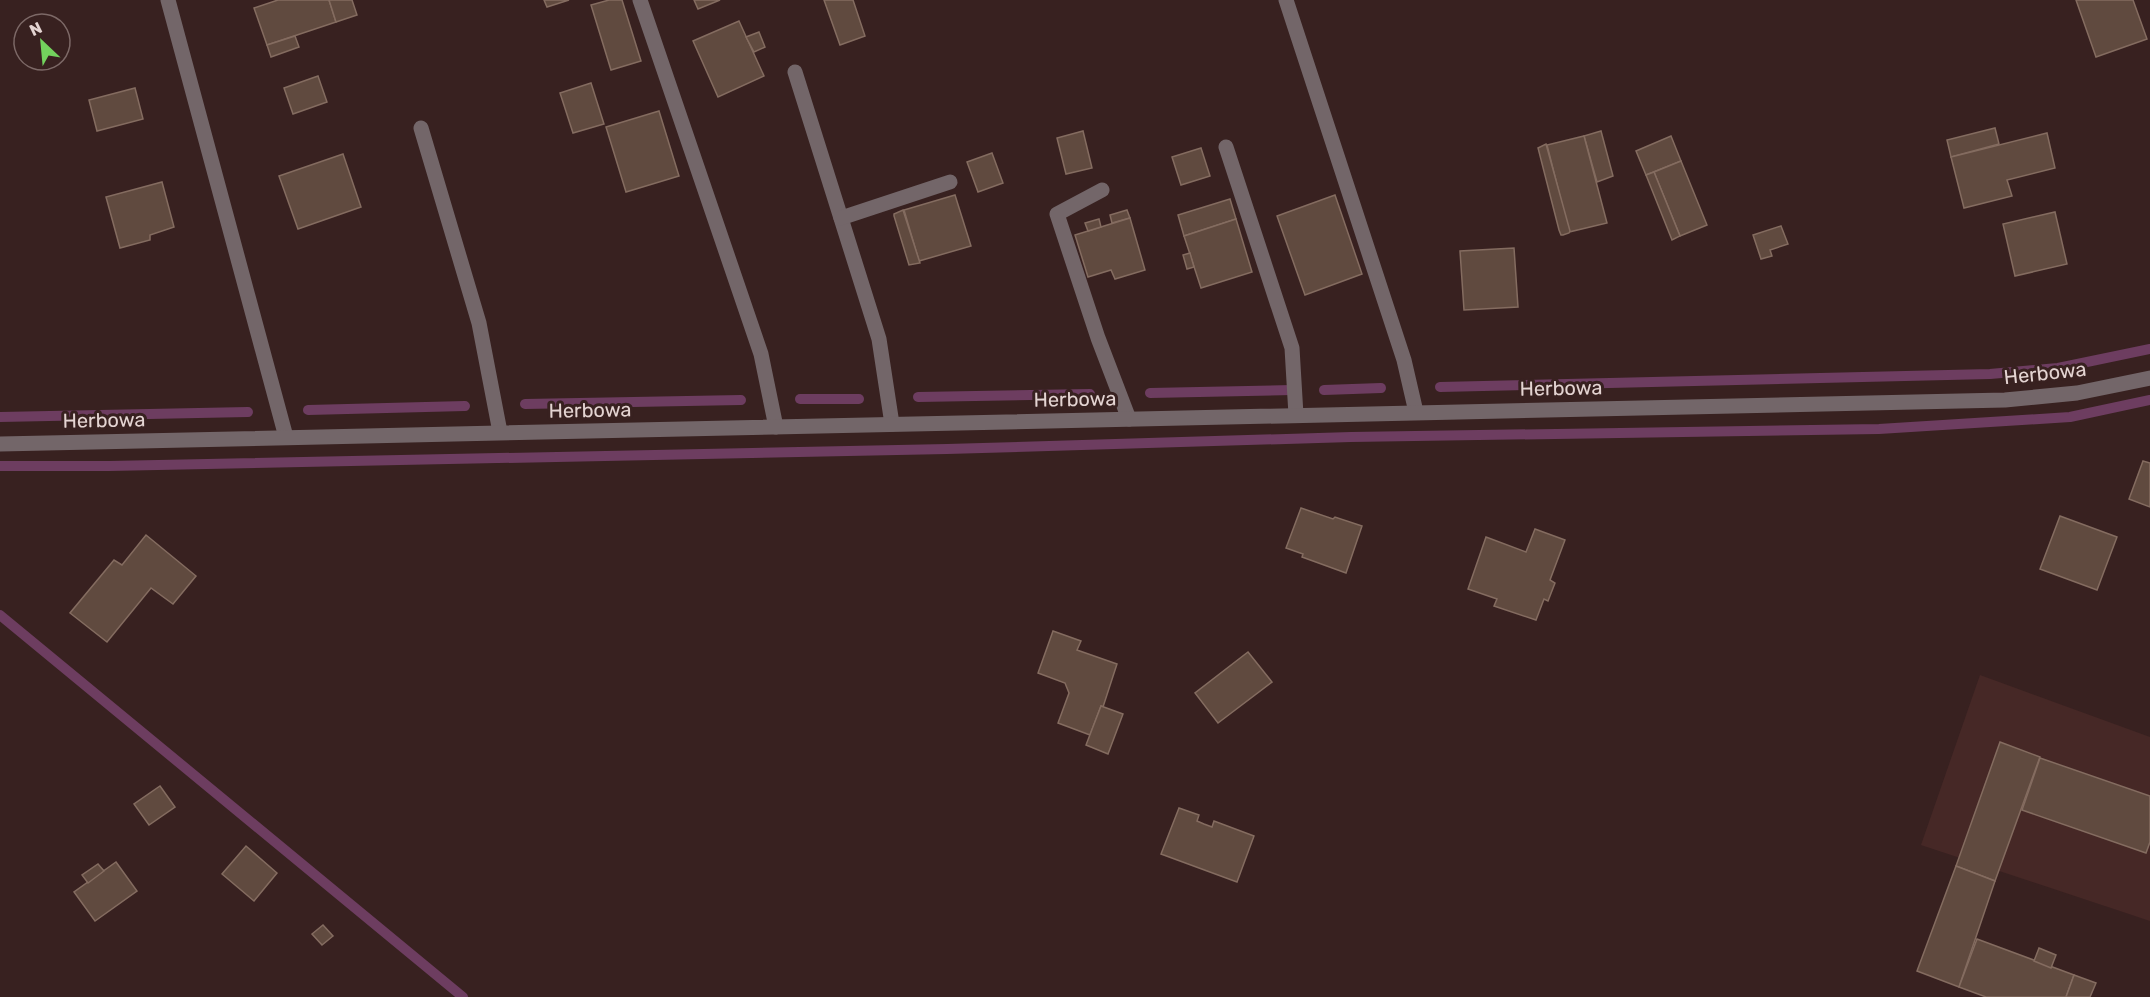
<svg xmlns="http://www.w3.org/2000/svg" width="2150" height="997" viewBox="0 0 2150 997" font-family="Rubik,sans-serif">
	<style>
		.built { fill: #462826 }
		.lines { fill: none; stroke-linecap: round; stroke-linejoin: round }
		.stream { stroke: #6d3d60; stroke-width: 10 }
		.building { fill: #604a3f; stroke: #846c60; stroke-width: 1.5 }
		.minor { stroke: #736669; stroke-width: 15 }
		.labels { text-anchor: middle; stroke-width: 6; stroke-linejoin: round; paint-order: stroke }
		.street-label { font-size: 20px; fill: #e4d4d2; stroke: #382120 }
	</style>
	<rect width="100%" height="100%" fill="#382120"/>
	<path class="built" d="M 1980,675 L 2150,737 L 2150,921 L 1921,845 Z"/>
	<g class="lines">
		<g class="stream">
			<path d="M 1440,387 L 1990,374 L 2058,368 L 2150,349"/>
			<path d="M 1324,390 L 1381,388"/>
			<path d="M 1150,393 L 1292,390"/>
			<path d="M 918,397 L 1090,394"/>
			<path d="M 800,399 L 859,399"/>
			<path d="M 525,404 L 741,400"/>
			<path d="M 308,410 L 465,406"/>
			<path d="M 0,417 L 248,412"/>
			<path d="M 0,466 L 109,466 L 947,449 L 1351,437 L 1879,429 L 2070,417 L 2150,400"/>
			<path d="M 0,615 L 463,997"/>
		</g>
	</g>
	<g class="building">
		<path d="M 278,0 L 329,0 L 336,22 L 267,45 L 254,8 Z"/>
		<path d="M 329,0 L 352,0 L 357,15 L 336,22 Z"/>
		<path d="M 544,0 L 569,0 L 547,7 Z"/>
		<path d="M 609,0 L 622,0 L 641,61 L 611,70 L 591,5 Z"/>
		<path d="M 694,0 L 720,0 L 698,9 Z"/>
		<path d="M 824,0 L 853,0 L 865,36 L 840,45 Z"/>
		<path d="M 2076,0 L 2133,0 L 2147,39 L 2096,57 Z"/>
		<path d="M 739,21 L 764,76 L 718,97 L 693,41 Z"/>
		<path d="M 759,32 L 765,47 L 754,52 L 746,37 Z"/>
		<path d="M 295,36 L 299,47 L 271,57 L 267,45 Z"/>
		<path d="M 318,76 L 327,102 L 293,114 L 284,88 Z"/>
		<path d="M 591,83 L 604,124 L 573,133 L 560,93 Z"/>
		<path d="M 135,88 L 143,119 L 97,131 L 89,100 Z"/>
		<path d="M 659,111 L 679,176 L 626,192 L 606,127 Z"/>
		<path d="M 1995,128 L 1999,144 L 1951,157 L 1947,140 Z"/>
		<path d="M 1083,131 L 1092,168 L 1066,174 L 1057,138 Z"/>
		<path d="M 1601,131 L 1613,176 L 1597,182 L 1584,136 Z"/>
		<path d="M 2047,133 L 2055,168 L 2007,180 L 2012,196 L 1964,208 L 1951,157 Z"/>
		<path d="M 1584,136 L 1607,223 L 1569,232 L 1547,145 Z"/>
		<path d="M 1671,136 L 1681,161 L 1646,175 L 1636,151 Z"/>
		<path d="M 1546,144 L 1570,231 L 1569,233 L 1563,235 L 1561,235 L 1559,230 L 1538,148 Z"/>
		<path d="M 1201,148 L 1210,176 L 1181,185 L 1172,157 Z"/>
		<path d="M 992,153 L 1003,183 L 978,192 L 967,162 Z"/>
		<path d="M 343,154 L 361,207 L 298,229 L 279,176 Z"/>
		<path d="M 1681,161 L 1707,225 L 1680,236 L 1654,172 Z"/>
		<path d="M 1654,172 L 1680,236 L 1672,240 L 1646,175 Z"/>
		<path d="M 162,182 L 174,227 L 150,235 L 150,240 L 120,248 L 106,197 Z"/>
		<path d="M 955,195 L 971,246 L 919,261 L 904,210 Z"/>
		<path d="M 1335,195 L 1362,274 L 1305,295 L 1277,216 Z"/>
		<path d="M 1230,199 L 1236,219 L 1184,236 L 1178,215 Z"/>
		<path d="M 903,210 L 920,263 L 909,265 L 894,216 L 894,214 Z"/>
		<path d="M 1127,210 L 1130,218 L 1112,223 L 1110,215 Z"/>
		<path d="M 2055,212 L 2067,264 L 2015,276 L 2003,224 Z"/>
		<path d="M 1130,218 L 1145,270 L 1115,279 L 1111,270 L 1088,277 L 1075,235 Z"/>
		<path d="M 1099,219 L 1101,227 L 1088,231 L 1085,223 Z"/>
		<path d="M 1236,219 L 1252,272 L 1201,288 L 1184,236 Z"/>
		<path d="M 1781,226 L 1788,244 L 1770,250 L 1772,256 L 1761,259 L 1753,235 Z"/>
		<path d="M 1514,248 L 1518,307 L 1464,310 L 1460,251 Z"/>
		<path d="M 1190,253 L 1194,267 L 1187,269 L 1183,255 Z"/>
		<path d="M 2143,461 L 2150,463 L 2150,507 L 2129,499 Z"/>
		<path d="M 1301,508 L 1333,519 L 1335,517 L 1362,526 L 1346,573 L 1302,557 L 1303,554 L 1286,548 Z"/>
		<path d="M 2060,516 L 2117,537 L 2097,590 L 2040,569 Z"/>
		<path d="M 1535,529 L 1565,540 L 1550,580 L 1555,583 L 1548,601 L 1544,599 L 1536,620 L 1494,606 L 1497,599 L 1468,589 L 1486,537 L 1526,552 Z"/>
		<path d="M 146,535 L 196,576 L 173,604 L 151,588 L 107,642 L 70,613 L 114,560 L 122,565 Z"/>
		<path d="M 1053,631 L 1081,641 L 1077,650 L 1117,664 L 1103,707 L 1101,706 L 1090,735 L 1058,723 L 1069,693 L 1065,683 L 1038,673 Z"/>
		<path d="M 1248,652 L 1272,682 L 1218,723 L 1195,693 Z"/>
		<path d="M 1101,706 L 1123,714 L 1108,754 L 1086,745 Z"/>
		<path d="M 2000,742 L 2040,757 L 1995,881 L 1956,866 Z"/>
		<path d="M 2040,758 L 2150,796 L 2150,842 L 2146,853 L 2022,810 Z"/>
		<path d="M 160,786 L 175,807 L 149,825 L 134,804 Z"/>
		<path d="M 1179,808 L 1199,815 L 1197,821 L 1204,824 L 1212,827 L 1214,821 L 1254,836 L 1237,882 L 1161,854 Z"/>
		<path d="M 246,846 L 277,873 L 254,901 L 222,874 Z"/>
		<path d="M 116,862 L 137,891 L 95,921 L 74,892 Z"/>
		<path d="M 98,864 L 104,871 L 88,883 L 82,875 Z"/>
		<path d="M 1956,866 L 1995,881 L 1959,987 L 1917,971 Z"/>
		<path d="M 323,925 L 333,936 L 322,945 L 312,934 Z"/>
		<path d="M 1977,939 L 2074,975 L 2066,997 L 1986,997 L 1959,987 Z"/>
		<path d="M 2039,948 L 2056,955 L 2051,968 L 2034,961 Z"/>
		<path d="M 2074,975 L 2096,983 L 2090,997 L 2066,997 Z"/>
	</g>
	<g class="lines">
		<g class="minor">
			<path d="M 168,0 L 286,437"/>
			<path d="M 640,0 L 761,354 L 776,427"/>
			<path d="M 1286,0 L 1404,360 L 1416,412"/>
			<path d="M 795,72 L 879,339 L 892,424"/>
			<path d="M 421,128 L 479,323 L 500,432"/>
			<path d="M 1226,147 L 1292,348 L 1296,415"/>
			<path d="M 1102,190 L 1057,214 L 1098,338 L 1129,419"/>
			<path d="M 841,218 L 950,182"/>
			<path d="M 0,444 L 2005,400 L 2077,393 L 2150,378"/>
		</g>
	</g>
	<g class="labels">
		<g class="street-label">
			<text transform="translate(2045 373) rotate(-6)" y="7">Herbowa</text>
			<text transform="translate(1561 388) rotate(-1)" y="7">Herbowa</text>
			<text transform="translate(1075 399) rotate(-1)" y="7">Herbowa</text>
			<text transform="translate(590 410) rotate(-1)" y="7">Herbowa</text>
			<text transform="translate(104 420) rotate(-1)" y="7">Herbowa</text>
		</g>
	</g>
	<g transform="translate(42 42) rotate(334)"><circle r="28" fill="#382120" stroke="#7d6967" stroke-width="1.5"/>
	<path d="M0-4.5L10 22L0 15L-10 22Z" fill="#73d25d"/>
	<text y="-9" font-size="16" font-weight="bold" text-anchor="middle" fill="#e4d4d2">N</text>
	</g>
</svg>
